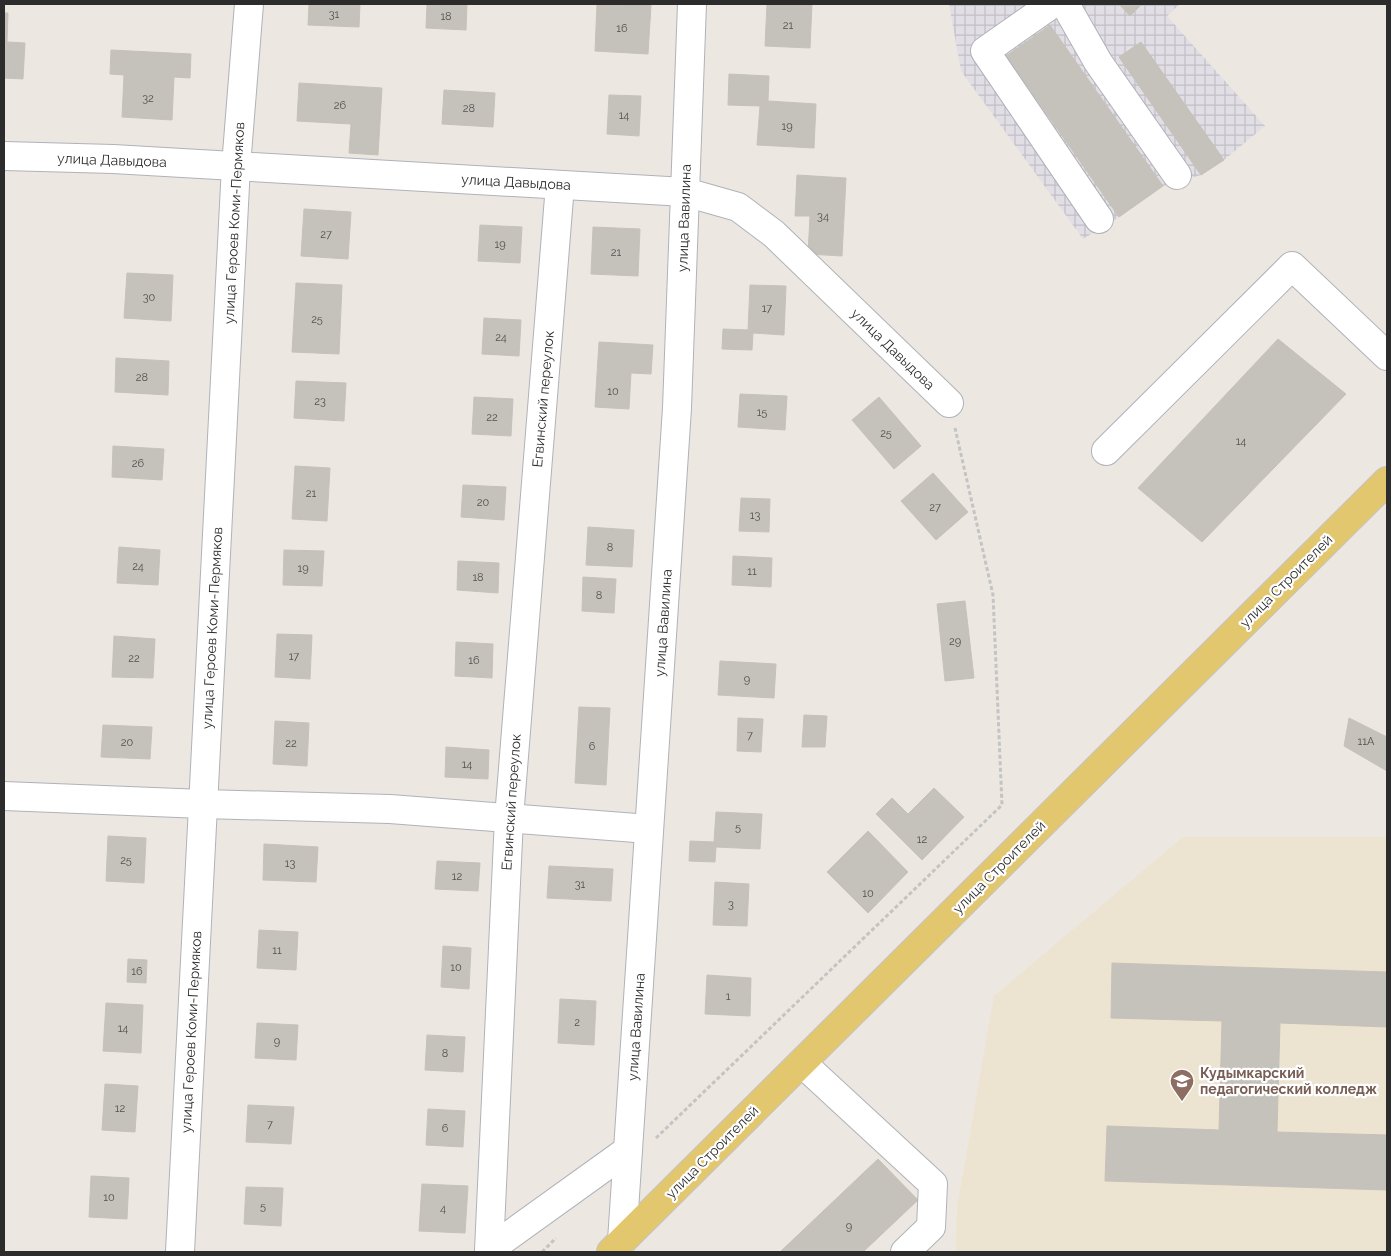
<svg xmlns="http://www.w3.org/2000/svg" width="1391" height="1256" viewBox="0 0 1391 1256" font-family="Raleway,sans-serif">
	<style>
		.industrial { fill: url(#industrial-grid) }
		.education { fill: #ece3d1 }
		.building { fill: #c5c1bb; stroke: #c7c2b9 }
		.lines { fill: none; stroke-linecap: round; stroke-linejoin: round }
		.minor-casing { stroke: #b0b2bb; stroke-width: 30 }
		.major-casing { stroke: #c4c4c4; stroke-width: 30 }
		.path { stroke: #c4c4c4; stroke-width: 3; stroke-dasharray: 4 2.5; stroke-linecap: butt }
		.minor { stroke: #fff; stroke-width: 28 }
		.major { stroke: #e3c76e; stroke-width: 28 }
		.labels { text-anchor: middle; stroke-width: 4.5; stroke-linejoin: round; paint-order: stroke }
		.number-label { font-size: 11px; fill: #525150 }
		.street-label { font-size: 14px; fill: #2c2c2c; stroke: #fff }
		.education-label { font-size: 14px; font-weight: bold; fill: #785e54; stroke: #fff; text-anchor: start }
	</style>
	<defs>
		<pattern id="industrial-grid" width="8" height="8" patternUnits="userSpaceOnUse" patternTransform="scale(1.25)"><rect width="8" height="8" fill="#e1dfe5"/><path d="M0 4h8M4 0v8" fill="none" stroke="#c1c0c5"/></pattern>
	</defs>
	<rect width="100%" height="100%" fill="#ece7e0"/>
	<path class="industrial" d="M 949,4 L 1180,4 L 1167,16 L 1265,126 L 1224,160 L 1201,175 L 1163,186 L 1119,217 L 1083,239 L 961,71 Z"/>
	<path class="education" d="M 1183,837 L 1387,837 L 1387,1252 L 956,1252 L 957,1208 L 994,996 Z"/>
	<g class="building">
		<path d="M 309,4 L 360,4 L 359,27 L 308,25 Z"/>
		<path d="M 427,4 L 467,4 L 466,30 L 426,28 Z"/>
		<path d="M 597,4 L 651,5 L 648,54 L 595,51 Z"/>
		<path d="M 767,4 L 812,4 L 810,48 L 765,46 Z"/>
		<path d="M 1119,4 L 1142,4 L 1130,16 Z"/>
		<path d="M 4,13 L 8,13 L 7,42 L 25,43 L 23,79 L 4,78 Z"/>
		<path d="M 1050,25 L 1163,186 L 1119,217 L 1006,56 Z"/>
		<path d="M 1141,42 L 1224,160 L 1201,175 L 1119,57 Z"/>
		<path d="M 111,50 L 191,54 L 190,78 L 174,77 L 172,120 L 122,117 L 124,75 L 110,74 Z"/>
		<path d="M 729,74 L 769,76 L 768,101 L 816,104 L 814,148 L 757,145 L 760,106 L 728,105 Z"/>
		<path d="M 299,83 L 382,88 L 378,155 L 349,153 L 351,124 L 297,121 Z"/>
		<path d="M 444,90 L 495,93 L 493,127 L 442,124 Z"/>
		<path d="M 609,95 L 641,96 L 639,136 L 607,134 Z"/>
		<path d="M 797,175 L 846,178 L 842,256 L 808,254 L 810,216 L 795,216 Z"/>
		<path d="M 304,209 L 351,212 L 348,259 L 301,256 Z"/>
		<path d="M 480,225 L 522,227 L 520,263 L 478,261 Z"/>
		<path d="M 593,227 L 640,229 L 638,276 L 591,274 Z"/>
		<path d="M 127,273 L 173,275 L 171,321 L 124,318 Z"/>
		<path d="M 296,283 L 342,285 L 339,354 L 292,352 Z"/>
		<path d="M 750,285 L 786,286 L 784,335 L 753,333 L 752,350 L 722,349 L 723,329 L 748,330 Z"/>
		<path d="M 484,318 L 521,320 L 519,356 L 482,354 Z"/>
		<path d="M 1278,339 L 1346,394 L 1202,542 L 1138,488 Z"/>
		<path d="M 599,342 L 653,345 L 651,374 L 631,373 L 629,409 L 595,407 Z"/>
		<path d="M 116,358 L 169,361 L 168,395 L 115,392 Z"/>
		<path d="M 296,381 L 346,383 L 344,421 L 294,418 Z"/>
		<path d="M 740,394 L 787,396 L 785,430 L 738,427 Z"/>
		<path d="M 474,397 L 513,399 L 511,436 L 472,434 Z"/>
		<path d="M 879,397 L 921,446 L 894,469 L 852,420 Z"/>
		<path d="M 113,446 L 164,449 L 162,480 L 112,477 Z"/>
		<path d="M 295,466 L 330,468 L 327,521 L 292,519 Z"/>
		<path d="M 933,473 L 968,512 L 936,540 L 901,501 Z"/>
		<path d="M 463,485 L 506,487 L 504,520 L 461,517 Z"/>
		<path d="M 741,498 L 770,499 L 769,532 L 739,531 Z"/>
		<path d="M 588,527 L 634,530 L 632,567 L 586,565 Z"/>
		<path d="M 119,547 L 160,550 L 158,585 L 117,583 Z"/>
		<path d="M 284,550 L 324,551 L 322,586 L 283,585 Z"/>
		<path d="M 733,556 L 772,558 L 771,587 L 732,585 Z"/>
		<path d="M 458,561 L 499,563 L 498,593 L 457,590 Z"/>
		<path d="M 583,577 L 616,579 L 614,613 L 582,611 Z"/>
		<path d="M 965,601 L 974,678 L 945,681 L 937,604 Z"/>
		<path d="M 277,634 L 312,635 L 310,679 L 275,677 Z"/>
		<path d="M 114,636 L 155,639 L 153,678 L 112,677 Z"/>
		<path d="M 456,642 L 493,644 L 492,678 L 455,676 Z"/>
		<path d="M 720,661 L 776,664 L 774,698 L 718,695 Z"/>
		<path d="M 579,707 L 610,708 L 606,785 L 575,783 Z"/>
		<path d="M 804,715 L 827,716 L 825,747 L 802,747 Z"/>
		<path d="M 738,718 L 763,719 L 761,752 L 737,751 Z"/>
		<path d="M 1349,718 L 1387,737 L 1387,771 L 1344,746 Z"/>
		<path d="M 275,721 L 309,723 L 307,766 L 273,764 Z"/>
		<path d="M 103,725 L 152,727 L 150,759 L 101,757 Z"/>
		<path d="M 446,747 L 489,750 L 488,779 L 445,777 Z"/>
		<path d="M 934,788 L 964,817 L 922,860 L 876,814 L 892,798 L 908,814 Z"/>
		<path d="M 716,812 L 762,814 L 760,849 L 716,847 L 715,862 L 689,861 L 690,841 L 714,842 Z"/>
		<path d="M 868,831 L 908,872 L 868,913 L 827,872 Z"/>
		<path d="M 108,836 L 146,838 L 144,883 L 106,881 Z"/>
		<path d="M 264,844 L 318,847 L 316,882 L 263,880 Z"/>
		<path d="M 437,861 L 480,863 L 478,891 L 435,889 Z"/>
		<path d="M 549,866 L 613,869 L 611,901 L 547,898 Z"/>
		<path d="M 715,882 L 749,884 L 747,926 L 713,925 Z"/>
		<path d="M 259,930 L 298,932 L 296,970 L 257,968 Z"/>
		<path d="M 443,946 L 471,948 L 469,989 L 441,987 Z"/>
		<path d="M 128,959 L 147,960 L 146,983 L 127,982 Z"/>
		<path d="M 1112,963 L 1387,972 L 1387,1027 L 1280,1023 L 1277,1132 L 1387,1135 L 1386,1190 L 1105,1181 L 1107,1126 L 1219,1130 L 1222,1021 L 1111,1018 Z"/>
		<path d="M 707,975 L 751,978 L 750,1016 L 705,1014 Z"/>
		<path d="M 560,999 L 596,1001 L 594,1045 L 558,1043 Z"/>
		<path d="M 106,1003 L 143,1005 L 141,1053 L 103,1051 Z"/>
		<path d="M 257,1023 L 298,1025 L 296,1060 L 255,1058 Z"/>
		<path d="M 427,1035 L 465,1037 L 463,1072 L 425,1070 Z"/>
		<path d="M 105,1084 L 138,1086 L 135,1132 L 102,1130 Z"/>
		<path d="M 248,1105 L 294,1107 L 291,1144 L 246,1142 Z"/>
		<path d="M 428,1109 L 465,1111 L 463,1147 L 426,1145 Z"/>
		<path d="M 878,1159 L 918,1200 L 863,1252 L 780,1252 Z"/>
		<path d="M 91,1176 L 129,1178 L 127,1219 L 89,1217 Z"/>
		<path d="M 422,1184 L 468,1186 L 465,1233 L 419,1231 Z"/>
		<path d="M 246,1187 L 283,1188 L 281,1226 L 244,1224 Z"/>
	</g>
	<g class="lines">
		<defs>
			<g id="minor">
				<path d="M 1052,4 L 985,51 L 1099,219"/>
				<path d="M 1065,4 L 1098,62 L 1177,175"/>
				<path d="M 4,156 L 113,159 L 685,192 L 738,207 L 774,234 L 949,403"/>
				<path d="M 560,185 L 509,818 L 489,1250 L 628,1150"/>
				<path d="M 1106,451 L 1292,266 L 1387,356"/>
				<path d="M 4,796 L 203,804 L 390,809 L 649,829"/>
				<path d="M 802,1063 L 933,1184 L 931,1227 L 905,1252"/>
				<path d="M 622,1241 L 677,408 L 692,4"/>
				<path d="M 180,1252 L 236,166 L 249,4"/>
			</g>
			<path id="major" d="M 611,1252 L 1387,481"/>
		</defs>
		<use href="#minor" class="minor-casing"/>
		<use href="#major" class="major-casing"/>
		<g class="path">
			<path d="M 656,1138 L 1002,805 L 993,595 L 955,428"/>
			<path d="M 542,1252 L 556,1238"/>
		</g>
		<use href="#minor" class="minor"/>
		<use href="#major" class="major"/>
	</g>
	<defs>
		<symbol id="university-pin" viewBox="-11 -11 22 30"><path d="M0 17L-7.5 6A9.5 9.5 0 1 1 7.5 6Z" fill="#8d6e63" stroke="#fff"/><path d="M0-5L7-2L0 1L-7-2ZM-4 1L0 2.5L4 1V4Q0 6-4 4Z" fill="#fff"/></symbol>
	</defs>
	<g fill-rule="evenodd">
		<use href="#university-pin" x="1168" y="1067" width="28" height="38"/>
	</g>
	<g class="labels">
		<g class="number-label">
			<text x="334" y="18">31</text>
			<text x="446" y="20">18</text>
			<text x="788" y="29">21</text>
			<text x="622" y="32">16</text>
			<text x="148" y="102">32</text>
			<text x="340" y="109">26</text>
			<text x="469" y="112">28</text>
			<text x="624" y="119">14</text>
			<text x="787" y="130">19</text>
			<text x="823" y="220">34</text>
			<text x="326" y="238">27</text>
			<text x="500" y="248">19</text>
			<text x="616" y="256">21</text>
			<text x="149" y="301">30</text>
			<text x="767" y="312">17</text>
			<text x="317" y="323">25</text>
			<text x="501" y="341">24</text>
			<text x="142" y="381">28</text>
			<text x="613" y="395">10</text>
			<text x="320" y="405">23</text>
			<text x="762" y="416">15</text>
			<text x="492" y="421">22</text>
			<text x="886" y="437">25</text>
			<text x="1241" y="445">14</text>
			<text x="138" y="467">26</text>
			<text x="311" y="497">21</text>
			<text x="483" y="506">20</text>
			<text x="935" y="511">27</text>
			<text x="755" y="519">13</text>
			<text x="610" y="551">8</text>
			<text x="138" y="570">24</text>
			<text x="303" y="572">19</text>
			<text x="752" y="575">11</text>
			<text x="478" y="581">18</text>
			<text x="599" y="599">8</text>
			<text x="955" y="645">29</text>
			<text x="294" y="660">17</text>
			<text x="134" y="662">22</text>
			<text x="474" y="664">16</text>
			<text x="747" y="683">9</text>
			<text x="750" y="739">7</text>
			<text x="1366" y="745">11А</text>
			<text x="127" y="746">20</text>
			<text x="291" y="747">22</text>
			<text x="592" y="750">6</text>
			<text x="467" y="768">14</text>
			<text x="738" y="831">5</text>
			<text x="922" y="843">12</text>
			<text x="126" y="864">25</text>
			<text x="290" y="867">13</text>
			<text x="457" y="880">12</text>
			<text x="580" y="888">31</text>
			<text x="868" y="897">10</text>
			<text x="731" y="908">3</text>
			<text x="277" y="954">11</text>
			<text x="456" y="971">10</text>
			<text x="137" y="975">16</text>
			<text x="728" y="1000">1</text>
			<text x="577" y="1026">2</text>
			<text x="123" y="1032">14</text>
			<text x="277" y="1045">9</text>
			<text x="445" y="1057">8</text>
			<text x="120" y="1112">12</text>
			<text x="270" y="1128">7</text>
			<text x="445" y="1132">6</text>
			<text x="109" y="1201">10</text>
			<text x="263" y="1210">5</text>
			<text x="443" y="1212">4</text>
			<text x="849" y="1230">9</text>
		</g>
		<g class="street-label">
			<text transform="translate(112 160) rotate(2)" y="5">улица Давыдова</text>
			<text transform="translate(516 182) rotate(3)" y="5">улица Давыдова</text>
			<text transform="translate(684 218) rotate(-88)" y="5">улица Вавилина</text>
			<text transform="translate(234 223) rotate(-87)" y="5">улица Героев Коми-Пермяков</text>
			<text transform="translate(893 349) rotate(44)" y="5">улица Давыдова</text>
			<text transform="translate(543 399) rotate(-85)" y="5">Егвинский переулок</text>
			<text transform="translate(1286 581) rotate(-45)" y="5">улица Строителей</text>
			<text transform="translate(663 623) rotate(-86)" y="5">улица Вавилина</text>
			<text transform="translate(212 628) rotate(-87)" y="5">улица Героев Коми-Пермяков</text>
			<text transform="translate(511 802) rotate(-86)" y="5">Егвинский переулок</text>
			<text transform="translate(999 867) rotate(-45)" y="5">улица Строителей</text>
			<text transform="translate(636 1027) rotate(-86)" y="5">улица Вавилина</text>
			<text transform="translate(191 1032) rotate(-87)" y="5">улица Героев Коми-Пермяков</text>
			<text transform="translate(712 1152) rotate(-45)" y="5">улица Строителей</text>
		</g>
		<g class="education-label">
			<text x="1200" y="1078">Кудымкарский<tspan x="1200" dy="16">педагогический колледж</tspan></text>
		</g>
	</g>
	<rect width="1391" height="1256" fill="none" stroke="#2c2c2c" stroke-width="10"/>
</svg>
